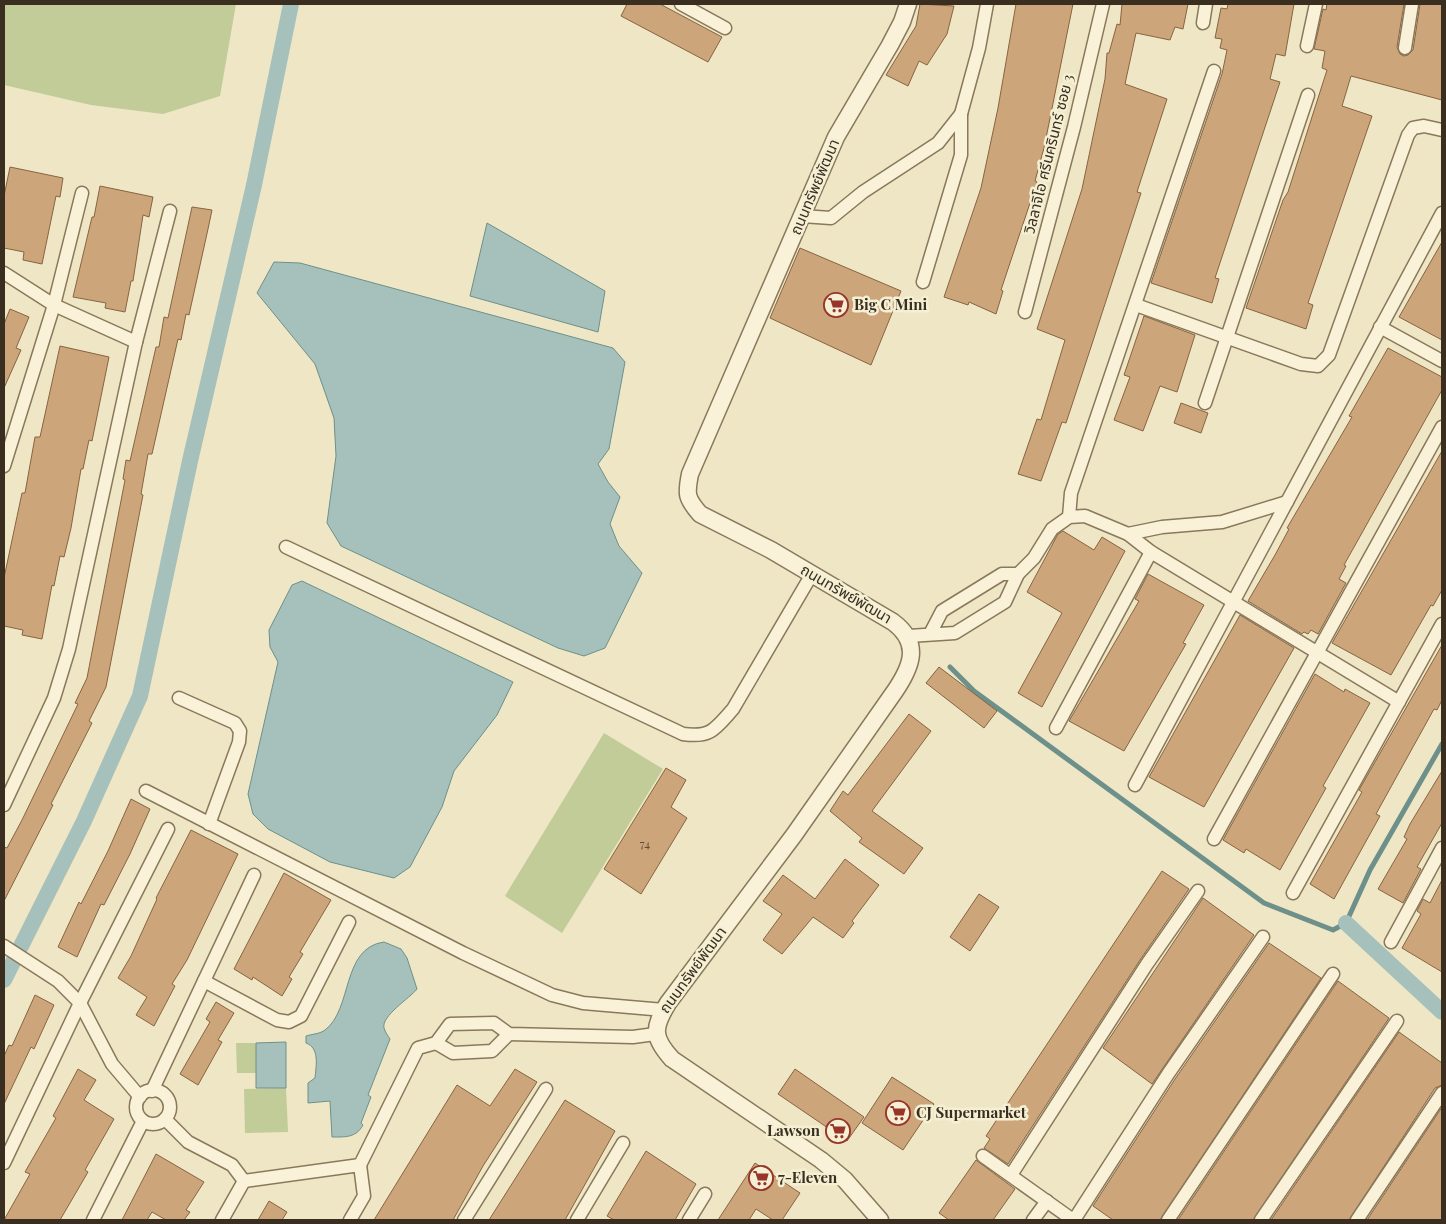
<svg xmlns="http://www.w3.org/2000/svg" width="1446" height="1224" viewBox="0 0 1446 1224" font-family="'Playfair Display','Noto Sans Thai',serif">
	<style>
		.green { fill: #c1cc98 }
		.water { fill: #a6c1bc; stroke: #6d908a }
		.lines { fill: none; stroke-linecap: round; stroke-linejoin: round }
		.stream { stroke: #6d908a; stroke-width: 5 }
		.canal { stroke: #a6c1bc; stroke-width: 16 }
		.building { fill: #cca57a; stroke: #886441 }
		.minor-casing { stroke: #89785b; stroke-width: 15 }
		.tertiary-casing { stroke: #89785b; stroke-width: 19 }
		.minor { stroke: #f9f2d8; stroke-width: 12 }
		.tertiary { stroke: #f9f2d8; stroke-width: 16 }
		.labels { text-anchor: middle; stroke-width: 5; stroke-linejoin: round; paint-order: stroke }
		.number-label { font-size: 12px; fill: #5e4c36 }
		.street-label { font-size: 15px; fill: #392e1f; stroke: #f5efd4 }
		.poi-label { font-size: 15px; font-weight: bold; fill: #392e1f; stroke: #f5efd4; text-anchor: start }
	</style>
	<rect width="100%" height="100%" fill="#eee6c4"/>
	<g class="green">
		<path d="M 4,4 L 236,4 L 220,96 L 163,114 L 91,105 L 4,85 Z"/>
		<path d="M 604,733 L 663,769 L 562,933 L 505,896 Z"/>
		<path d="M 236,1043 L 256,1043 L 256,1073 L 237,1073 Z"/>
		<path d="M 286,1088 L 288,1132 L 245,1133 L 244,1089 Z"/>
	</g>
	<g class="water">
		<path d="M 487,223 L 605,291 L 598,332 L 470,296 Z"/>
		<path d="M 274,262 L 300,263 L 613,348 L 625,362 L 609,449 L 598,464 L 608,482 L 620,497 L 610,524 L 619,546 L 642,573 L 605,648 L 584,656 L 558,648 L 341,546 L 327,523 L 336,456 L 334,418 L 315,364 L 257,293 Z"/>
		<path d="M 302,581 L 513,682 L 497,715 L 454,771 L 442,807 L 410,867 L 394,878 L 330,862 L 268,829 L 253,814 L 248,794 L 278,662 L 270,647 L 269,630 L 292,585 Z"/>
		<path d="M 384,942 L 401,949 L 407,958 L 417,989 C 410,998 381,1016 384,1028 C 385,1032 388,1036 390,1039 L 368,1095 L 371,1097 L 361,1123 L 363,1125 C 356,1138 345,1137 332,1137 L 330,1101 L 308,1103 L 308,1083 L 315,1078 C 316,1066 320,1048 306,1043 L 306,1036 C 312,1034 320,1034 325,1030 C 353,1009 341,948 384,942 Z"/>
		<path d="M 286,1042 L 286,1088 L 256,1088 L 256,1043 Z"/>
	</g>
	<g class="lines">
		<path class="stream" d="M 950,667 L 974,691 L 1264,903 L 1333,930 L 1346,923 L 1370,870 L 1442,744"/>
		<g class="canal">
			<path d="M 1346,923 L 1442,1012"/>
			<path d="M 4,980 L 84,821 L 140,696 L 190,461 L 254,185 L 291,4"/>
		</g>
	</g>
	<g class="building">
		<path d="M 627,4 L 660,4 L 722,37 L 708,62 L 621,16 Z"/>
		<path d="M 920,4 L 954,6 L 947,34 L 927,65 L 919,61 L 908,86 L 886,75 L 916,26 Z"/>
		<path d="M 1016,4 L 1073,4 L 1044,148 L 1035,181 L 1037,182 L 1001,290 L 1003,291 L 996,314 L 969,302 L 968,305 L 944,297 L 981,188 L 998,108 Z"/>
		<path d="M 1122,4 L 1188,4 L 1183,29 L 1175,27 L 1170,40 L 1136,33 L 1125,84 L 1167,99 L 1137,192 L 1141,193 L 1091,347 L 1066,423 L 1062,422 L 1041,481 L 1018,474 L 1037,419 L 1041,420 L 1065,340 L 1037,329 L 1082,189 L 1105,79 L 1107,53 L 1109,53 L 1117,24 L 1120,25 Z"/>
		<path d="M 1228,4 L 1294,4 L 1285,56 L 1276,54 L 1270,79 L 1280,82 L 1215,278 L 1219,279 L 1212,303 L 1151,283 L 1222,74 L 1227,50 L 1220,48 L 1222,39 L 1215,38 L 1221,8 L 1227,9 Z"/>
		<path d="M 1327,4 L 1404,4 L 1397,47 L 1400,54 L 1404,56 L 1408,55 L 1413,50 L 1420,4 L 1442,4 L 1442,100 L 1351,76 L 1342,106 L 1372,116 L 1308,303 L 1313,305 L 1306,329 L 1246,308 L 1283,200 L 1288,192 L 1327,70 L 1322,68 L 1325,51 L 1314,49 L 1323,9 L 1326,10 Z"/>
		<path d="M 10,167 L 63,178 L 60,197 L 56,196 L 42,264 L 23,260 L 24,252 L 4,248 L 4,196 Z"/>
		<path d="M 100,186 L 153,197 L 149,217 L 143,215 L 133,281 L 131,281 L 125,312 L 105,308 L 106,303 L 73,297 L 92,217 L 94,217 Z"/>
		<path d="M 192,207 L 212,210 L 208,229 L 189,315 L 186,314 L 181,340 L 178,339 L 152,454 L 148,454 L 141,494 L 143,495 L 106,687 L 89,721 L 92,723 L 51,804 L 53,805 L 4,901 L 4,847 L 7,848 L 22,820 L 78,704 L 75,703 L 87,678 L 125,480 L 123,479 L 126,460 L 130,461 L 156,347 L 159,347 L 164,317 L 168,318 Z"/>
		<path d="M 1442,242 L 1442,340 L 1399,317 Z"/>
		<path d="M 800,248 L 901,291 L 871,365 L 770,318 Z"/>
		<path d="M 10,309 L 29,317 L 16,348 L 21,350 L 4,388 L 4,324 Z"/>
		<path d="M 1144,316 L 1195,335 L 1177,392 L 1160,386 L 1143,431 L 1114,420 L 1130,377 L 1124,375 Z"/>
		<path d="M 60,346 L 109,357 L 92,441 L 89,440 L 83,469 L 81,469 L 71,528 L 64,557 L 60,556 L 54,586 L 52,585 L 42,639 L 22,635 L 23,630 L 4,626 L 4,578 L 22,493 L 25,493 L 35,437 L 40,437 Z"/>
		<path d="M 1388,348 L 1442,377 L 1442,390 L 1344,565 L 1346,566 L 1339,579 L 1346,583 L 1318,634 L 1311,630 L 1308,634 L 1304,632 L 1302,634 L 1248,601 L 1275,555 L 1289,529 L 1287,528 L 1352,417 L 1349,416 Z"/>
		<path d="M 1181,403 L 1208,413 L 1201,433 L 1174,423 Z"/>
		<path d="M 1442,451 L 1442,590 L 1433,606 L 1431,605 L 1391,675 L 1332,643 Z"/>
		<path d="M 1063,531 L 1094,550 L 1102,537 L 1125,551 L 1042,707 L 1018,693 L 1062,613 L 1027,592 L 1058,534 Z"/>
		<path d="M 1148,574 L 1204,605 L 1183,643 L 1186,644 L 1124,751 L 1069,721 L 1139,601 L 1135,599 Z"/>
		<path d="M 1240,615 L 1294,648 L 1204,807 L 1149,777 Z"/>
		<path d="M 1442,645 L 1442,700 L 1437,710 L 1434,709 L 1376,814 L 1380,816 L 1334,899 L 1310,884 L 1362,792 L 1359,790 Z"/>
		<path d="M 939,667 L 997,711 L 984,728 L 926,683 Z"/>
		<path d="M 1315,674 L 1344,692 L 1345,689 L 1370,703 L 1323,786 L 1326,788 L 1280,870 L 1246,849 L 1244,853 L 1223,840 Z"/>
		<path d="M 909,714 L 931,731 L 872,811 L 923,848 L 904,874 L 859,842 L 862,838 L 830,811 L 843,791 L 848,795 Z"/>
		<path d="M 666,768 L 686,780 L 671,807 L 687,818 L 641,894 L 604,869 Z"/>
		<path d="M 1442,771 L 1442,823 L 1417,867 L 1421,869 L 1403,903 L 1378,889 L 1407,839 L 1404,837 L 1410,824 Z"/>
		<path d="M 131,799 L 150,809 L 130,854 L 104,905 L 101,904 L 77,957 L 58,947 L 79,902 L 81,904 L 108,851 Z"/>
		<path d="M 191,830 L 238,854 L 187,960 L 172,984 L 175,986 L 154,1026 L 136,1015 L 147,997 L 118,978 L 131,956 L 157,899 L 156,898 Z"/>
		<path d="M 845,859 L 879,885 L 852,921 L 854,923 L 843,938 L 813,917 L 782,954 L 763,940 L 782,914 L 763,901 L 783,875 L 815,899 Z"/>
		<path d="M 1162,871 L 1189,889 L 1140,960 L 1008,1164 L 984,1148 L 990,1139 L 986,1136 Z"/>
		<path d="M 284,873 L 331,900 L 300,952 L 303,954 L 289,977 L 292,979 L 282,996 L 253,977 L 252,980 L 234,969 Z"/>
		<path d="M 1442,880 L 1442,972 L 1402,948 L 1421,914 L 1417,911 L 1423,899 L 1430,903 Z"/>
		<path d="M 979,894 L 999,907 L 970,951 L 950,937 Z"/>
		<path d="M 1203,898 L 1254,935 L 1152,1084 L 1103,1048 Z"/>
		<path d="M 1269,943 L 1321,978 L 1160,1220 L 1113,1220 L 1093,1206 L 1175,1079 Z"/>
		<path d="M 1338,981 L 1389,1018 L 1253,1220 L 1178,1220 Z"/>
		<path d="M 35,995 L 54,1005 L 34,1049 L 31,1047 L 4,1104 L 4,1056 L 9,1045 L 12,1046 Z"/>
		<path d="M 216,1002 L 234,1013 L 218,1040 L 222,1042 L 198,1085 L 180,1074 L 210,1022 L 206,1019 Z"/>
		<path d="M 1399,1032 L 1442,1063 L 1442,1085 L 1435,1088 L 1349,1220 L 1271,1220 Z"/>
		<path d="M 78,1069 L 96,1080 L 84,1100 L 114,1119 L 85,1170 L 88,1172 L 60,1220 L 4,1220 L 30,1174 L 25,1172 L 56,1118 L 53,1116 Z"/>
		<path d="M 515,1069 L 537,1082 L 483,1166 L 453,1220 L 374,1220 L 457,1085 L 490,1106 Z"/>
		<path d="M 795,1069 L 864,1117 L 847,1141 L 778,1094 Z"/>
		<path d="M 892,1077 L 934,1104 L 903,1150 L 862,1123 Z"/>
		<path d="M 565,1100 L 615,1131 L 565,1220 L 489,1220 Z"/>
		<path d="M 1442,1107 L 1442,1220 L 1367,1220 Z"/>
		<path d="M 646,1151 L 696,1184 L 675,1220 L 614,1220 L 607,1216 Z"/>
		<path d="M 156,1154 L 204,1182 L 186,1210 L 190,1212 L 184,1220 L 166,1220 L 152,1212 L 147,1220 L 122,1220 Z"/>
		<path d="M 976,1160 L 1015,1189 L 993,1220 L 949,1220 L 939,1213 Z"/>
		<path d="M 755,1163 L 800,1193 L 782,1220 L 773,1220 L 756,1209 L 749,1220 L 718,1220 Z"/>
		<path d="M 269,1201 L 287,1212 L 282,1220 L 258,1220 Z"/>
	</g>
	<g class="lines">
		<defs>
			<g id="minor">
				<path d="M 681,4 L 725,28"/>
				<path d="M 1203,23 L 1206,4"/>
				<path d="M 1307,46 L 1316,4"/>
				<path d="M 1405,48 L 1412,4"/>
				<path d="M 802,216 L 831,218 L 863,192 L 938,143 L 961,114 L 979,48 L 987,4"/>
				<path d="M 4,273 L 54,305 L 136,342"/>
				<path d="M 923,282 L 961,155 L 961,114"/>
				<path d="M 1136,305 L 1301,364 L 1318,366 L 1329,355 L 1408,135 L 1413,128 L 1424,126 L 1442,130"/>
				<path d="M 1025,312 L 1074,127 L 1103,4"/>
				<path d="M 1380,327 L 1442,361"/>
				<path d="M 1205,403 L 1308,95"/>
				<path d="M 4,466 L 54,305 L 82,193"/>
				<path d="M 1069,517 L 1071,493 L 1214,71"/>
				<path d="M 1128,534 L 1162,527 L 1222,522 L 1287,502"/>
				<path d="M 286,547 L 683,734 C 711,738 715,729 733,709 L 812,574"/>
				<path d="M 1018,574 L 1034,558 L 1052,529 L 1069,517 L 1085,516 L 1128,534 L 1151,552 L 1399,702"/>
				<path d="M 909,636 L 955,633 L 1005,602 L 1018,574 L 1002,574 L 942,611 L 930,634"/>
				<path d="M 179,698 L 235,723 L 240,731 L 239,742 L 209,824"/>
				<path d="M 1056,728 L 1151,552"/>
				<path d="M 1135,785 L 1442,213"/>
				<path d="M 146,791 L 463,953 L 552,995 L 583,1003 L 664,1010"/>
				<path d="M 4,805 L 54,698 L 69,649 L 136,342 L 170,211"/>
				<path d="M 1214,839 L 1442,427"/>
				<path d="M 1293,893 L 1442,624"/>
				<path d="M 1391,942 L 1442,848"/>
				<path d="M 4,946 L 58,981 L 80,1003 L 112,1064 L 140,1097"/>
				<path d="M 204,981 L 277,1020 L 289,1022 L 301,1016 L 349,922"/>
				<path d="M 436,1043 L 453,1053 L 492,1051 L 509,1034"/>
				<circle cx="153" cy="1107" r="17"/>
				<path d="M 152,1091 L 254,875"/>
				<path d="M 165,1119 L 188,1142 L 232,1165 L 244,1181 L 360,1165 L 364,1196 L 350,1220"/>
				<path d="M 983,1156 L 1073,1220"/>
				<path d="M 4,1163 L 80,1003 L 168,829"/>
				<path d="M 360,1165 L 418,1048 L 436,1043 L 450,1024 L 494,1023 L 509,1034 L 633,1037 L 655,1034"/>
				<path d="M 1011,1175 L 1147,964 L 1198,891"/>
				<path d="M 93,1220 L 143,1121"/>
				<path d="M 222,1220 L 244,1181"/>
				<path d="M 464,1220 L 546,1089"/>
				<path d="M 577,1220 L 623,1143"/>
				<path d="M 689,1220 L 705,1194"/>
				<path d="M 1033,1220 L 1047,1201"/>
				<path d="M 1074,1220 L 1168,1074 L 1263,937"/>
				<path d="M 1168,1220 L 1333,974"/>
				<path d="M 1261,1220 L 1397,1021"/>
				<path d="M 1357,1220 L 1442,1093"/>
			</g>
			<path id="tertiary" d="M 880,1220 L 845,1180 L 821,1160 L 672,1059 C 652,1037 653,1028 668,1003 L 794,835 L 895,691 C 912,666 921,643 893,622 L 771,550 L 700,514 C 686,498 686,494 690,474 L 836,137 L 890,45 L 902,22 L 908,4"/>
		</defs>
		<use href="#minor" class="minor-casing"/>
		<use href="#tertiary" class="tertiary-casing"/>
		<use href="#minor" class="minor"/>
		<use href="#tertiary" class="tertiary"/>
	</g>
	<defs>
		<symbol id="supermarket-ring" viewBox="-11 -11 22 22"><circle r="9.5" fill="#f5efd4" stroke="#98352b" stroke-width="1.5"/><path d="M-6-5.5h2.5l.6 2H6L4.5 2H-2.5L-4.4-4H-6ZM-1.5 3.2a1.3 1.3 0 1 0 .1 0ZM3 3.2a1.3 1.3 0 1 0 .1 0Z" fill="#98352b"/></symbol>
	</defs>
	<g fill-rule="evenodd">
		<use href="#supermarket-ring" x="822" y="291" width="28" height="28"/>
		<use href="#supermarket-ring" x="884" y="1099" width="28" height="28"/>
		<use href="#supermarket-ring" x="824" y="1117" width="28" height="28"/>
		<use href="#supermarket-ring" x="747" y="1164" width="28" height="28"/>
	</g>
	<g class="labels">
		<g class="number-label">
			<text x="645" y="848">74</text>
		</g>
		<g class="street-label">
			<text transform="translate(1049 154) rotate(-76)" y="5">วิลลาจิโอ ศรีนครินทร์ ซอย 3</text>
			<text transform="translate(815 187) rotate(-67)" y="5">ถนนทรัพย์พัฒนา</text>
			<text transform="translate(846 594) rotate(30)" y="5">ถนนทรัพย์พัฒนา</text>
			<text transform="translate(693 970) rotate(-54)" y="5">ถนนทรัพย์พัฒนา</text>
		</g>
		<g class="poi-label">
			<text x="854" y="310">Big C Mini</text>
			<text x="916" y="1118">CJ Supermarket</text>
			<text x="820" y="1136" text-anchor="end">Lawson</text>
			<text x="778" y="1183">7-Eleven</text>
		</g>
	</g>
	<rect width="1446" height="1224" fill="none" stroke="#392e1f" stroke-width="10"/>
</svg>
